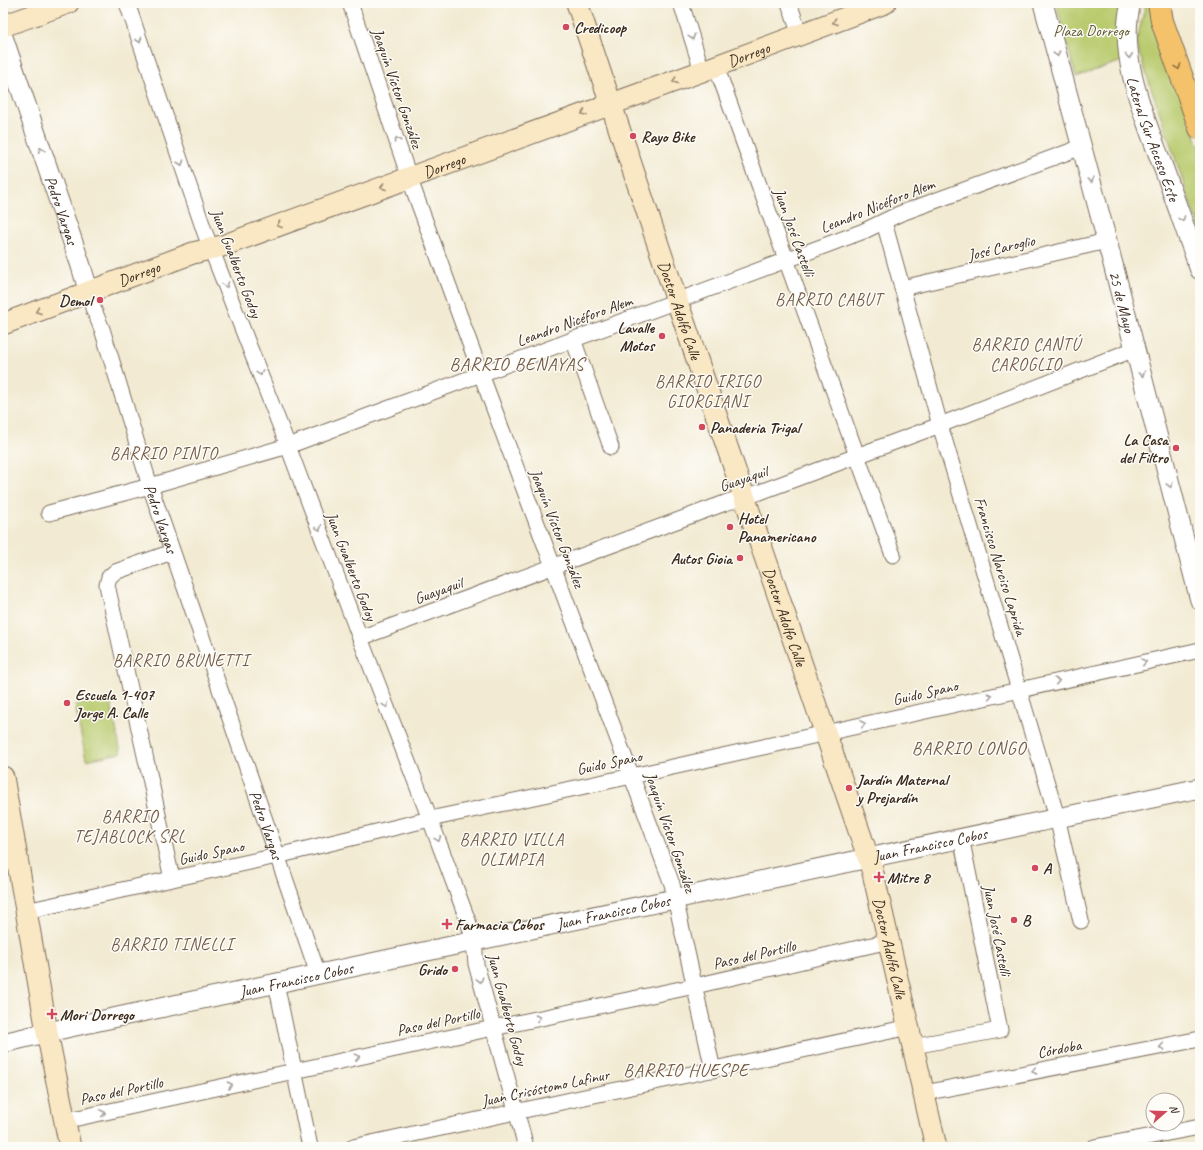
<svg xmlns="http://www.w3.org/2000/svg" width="1203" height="1150" viewBox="0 0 1203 1150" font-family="Caveat,sans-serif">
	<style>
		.green { fill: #b9cb6e; stroke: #7a7a46 }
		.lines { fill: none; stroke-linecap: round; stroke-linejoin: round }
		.minor-casing { stroke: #7b6d5d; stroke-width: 17 }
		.tertiary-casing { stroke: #7b6d5d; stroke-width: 21 }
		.secondary-casing { stroke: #7b6d5d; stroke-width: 23 }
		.motorway-casing { stroke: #7b6d5d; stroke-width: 24 }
		.minor { stroke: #fff; stroke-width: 15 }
		.tertiary { stroke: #fff; stroke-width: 19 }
		.secondary { stroke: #fae7c3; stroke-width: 21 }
		.motorway { stroke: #f3c26a; stroke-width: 22 }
		.oneway { stroke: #9a8870 }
		.oneway2 { stroke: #a79f9a }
		.oneway3 { stroke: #8e6e40 }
		.poi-dot { fill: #d1495b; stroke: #fdfcf7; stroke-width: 1.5 }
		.labels { text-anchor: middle; stroke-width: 3; stroke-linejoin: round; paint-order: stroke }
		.poi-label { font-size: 16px; font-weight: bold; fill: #3b2a1e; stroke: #fdfcf7; text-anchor: start }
		.park-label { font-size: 16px; fill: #615a36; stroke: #fdfcf7 }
		.street-label { font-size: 16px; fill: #3b2a1e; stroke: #fdfcf7 }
		.neighbourhood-label { font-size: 17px; letter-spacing: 1px; fill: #745b47; stroke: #fdfcf7 }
		.quarter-label { font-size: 18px; letter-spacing: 1px; fill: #745b47; stroke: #fdfcf7 }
	</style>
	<rect width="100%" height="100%" fill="#fdfcf7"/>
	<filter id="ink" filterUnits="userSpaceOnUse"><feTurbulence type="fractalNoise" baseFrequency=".025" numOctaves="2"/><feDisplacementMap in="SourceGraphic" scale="8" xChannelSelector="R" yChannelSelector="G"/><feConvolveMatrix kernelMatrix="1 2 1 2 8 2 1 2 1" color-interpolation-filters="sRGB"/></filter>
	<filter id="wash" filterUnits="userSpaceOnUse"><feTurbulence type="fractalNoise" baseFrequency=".012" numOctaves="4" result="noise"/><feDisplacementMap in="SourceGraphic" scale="16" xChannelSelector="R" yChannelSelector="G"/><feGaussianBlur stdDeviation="0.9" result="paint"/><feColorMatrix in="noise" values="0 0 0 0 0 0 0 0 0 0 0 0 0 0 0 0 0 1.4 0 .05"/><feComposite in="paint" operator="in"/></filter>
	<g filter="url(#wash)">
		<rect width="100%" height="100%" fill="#f2ead2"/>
		<g class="green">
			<path d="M 1056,3 L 1123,3 L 1122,61 L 1076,77 Z"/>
			<path d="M 1146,3 L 1149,3 L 1200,149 L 1200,231 L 1136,44 Z"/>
			<path d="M 110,698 L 121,753 L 86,760 L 75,705 Z"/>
		</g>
	</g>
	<g filter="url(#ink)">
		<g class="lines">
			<defs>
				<g id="minor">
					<path d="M 127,3 L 205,233 L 288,446 L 360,638 L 430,819 L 468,921 L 474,941 L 476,964 L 526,1147"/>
					<path d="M 350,3 L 409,177 L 481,374 L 672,884 L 713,1070"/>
					<path d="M 681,3 L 702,71"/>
					<path d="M 789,3 L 800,35"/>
					<path d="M 716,66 L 893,555"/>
					<path d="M 884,222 L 940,425 L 1057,817 L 1081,921"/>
					<path d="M 902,288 L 1107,241"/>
					<path id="s1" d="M 89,293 L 93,308 L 102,329 L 150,486 L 318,974"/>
					<path d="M 573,339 L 611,447"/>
					<path d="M 49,513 L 150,486 L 288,446 L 864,231 L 899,214 L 1082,147"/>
					<path d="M 360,638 L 725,503 L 760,492 L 940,425 L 1135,349"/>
					<path d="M 146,760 L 107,585 L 109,577 L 115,572 L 172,552"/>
					<path d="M 147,764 L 172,879"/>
					<path d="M 26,911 L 277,856 L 430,819 L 632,776 L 1200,650"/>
					<path d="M 276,983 L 310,1147"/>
					<path d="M 913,1046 L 1000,1030 L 961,837"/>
					<path d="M 924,1093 L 1200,1039"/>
					<path d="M 64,1121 L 493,1028 L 695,986 L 889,941"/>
					<path d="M 353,1147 L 909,1027"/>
					<path d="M 1094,1147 L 1200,1127"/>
				</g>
				<g id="tertiary">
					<path id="s2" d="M 1043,3 L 1107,241 L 1200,600"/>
					<path id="s3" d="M 1131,3 C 1117,54 1144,116 1162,164 C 1175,199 1187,235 1200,270"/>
					<path id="s4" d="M 3,37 L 81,266 L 89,293"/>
					<path id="s5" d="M 3,1043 L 66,1028 C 444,948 822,866 1200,788"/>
				</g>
				<g id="secondary">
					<path id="s6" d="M 577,3 L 677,301 L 868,857 L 873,873 L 936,1147"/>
					<path d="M 3,26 L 68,3"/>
					<path id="s7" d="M 3,324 L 193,253 L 222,246 L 716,66 L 885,3"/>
					<path d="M 3,777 L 47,1032 L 70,1147"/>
				</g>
				<path id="motorway" d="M 1159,3 L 1162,21 L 1200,128"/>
			</defs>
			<use href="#minor" class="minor-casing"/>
			<use href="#tertiary" class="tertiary-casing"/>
			<use href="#secondary" class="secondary-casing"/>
			<use href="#motorway" class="motorway-casing"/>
			<use href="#minor" class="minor"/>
			<use href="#tertiary" class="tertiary"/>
			<use href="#secondary" class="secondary"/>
			<use href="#motorway" class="motorway"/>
		</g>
		<defs><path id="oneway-chevron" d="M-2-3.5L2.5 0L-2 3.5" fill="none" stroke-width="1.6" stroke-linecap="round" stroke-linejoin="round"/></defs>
		<g class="oneway">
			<use href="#oneway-chevron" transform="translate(835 22) rotate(160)"/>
			<use href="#oneway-chevron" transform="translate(675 81) rotate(160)"/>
			<use href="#oneway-chevron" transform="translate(584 113) rotate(160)"/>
			<use href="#oneway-chevron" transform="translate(383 187) rotate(160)"/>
			<use href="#oneway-chevron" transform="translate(279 225) rotate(160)"/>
			<use href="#oneway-chevron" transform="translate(38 311) rotate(160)"/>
		</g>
		<g class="oneway2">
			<use href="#oneway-chevron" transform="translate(692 37) rotate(73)"/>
			<use href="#oneway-chevron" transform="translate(139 40) rotate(71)"/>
			<use href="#oneway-chevron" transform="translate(1057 54) rotate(75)"/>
			<use href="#oneway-chevron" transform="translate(1129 56) rotate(85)"/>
			<use href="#oneway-chevron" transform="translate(397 140) rotate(-109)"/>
			<use href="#oneway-chevron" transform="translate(41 150) rotate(-109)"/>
			<use href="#oneway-chevron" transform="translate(181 163) rotate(71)"/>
			<use href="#oneway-chevron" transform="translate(1091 180) rotate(75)"/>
			<use href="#oneway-chevron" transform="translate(1182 219) rotate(70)"/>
			<use href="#oneway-chevron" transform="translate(226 285) rotate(69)"/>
			<use href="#oneway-chevron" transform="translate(260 373) rotate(69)"/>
			<use href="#oneway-chevron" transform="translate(1142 374) rotate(75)"/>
			<use href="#oneway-chevron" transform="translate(1170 485) rotate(76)"/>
			<use href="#oneway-chevron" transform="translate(319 528) rotate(69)"/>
			<use href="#oneway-chevron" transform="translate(1144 662) rotate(-12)"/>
			<use href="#oneway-chevron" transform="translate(1057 681) rotate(-12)"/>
			<use href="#oneway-chevron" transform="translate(990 696) rotate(-13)"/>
			<use href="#oneway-chevron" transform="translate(386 705) rotate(69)"/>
			<use href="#oneway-chevron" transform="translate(863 724) rotate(-13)"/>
			<use href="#oneway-chevron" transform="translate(438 839) rotate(70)"/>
			<use href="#oneway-chevron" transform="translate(480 980) rotate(75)"/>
			<use href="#oneway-chevron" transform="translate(538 1018) rotate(-12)"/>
			<use href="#oneway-chevron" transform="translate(1162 1047) rotate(169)"/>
			<use href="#oneway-chevron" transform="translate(357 1057) rotate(-12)"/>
			<use href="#oneway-chevron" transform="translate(1034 1071) rotate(169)"/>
			<use href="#oneway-chevron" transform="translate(230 1085) rotate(-12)"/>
			<use href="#oneway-chevron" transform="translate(103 1113) rotate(-12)"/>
		</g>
		<use class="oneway3" href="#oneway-chevron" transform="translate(1178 67) rotate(70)"/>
	</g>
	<g class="poi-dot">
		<circle cx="566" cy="27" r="4"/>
		<circle cx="633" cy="136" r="4"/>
		<circle cx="100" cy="300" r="4"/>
		<circle cx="662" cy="336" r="4"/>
		<circle cx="702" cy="427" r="4"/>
		<circle cx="1176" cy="448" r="4"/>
		<circle cx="730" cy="527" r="4"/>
		<circle cx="740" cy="558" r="4"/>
		<circle cx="67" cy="703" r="4"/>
		<circle cx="849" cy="788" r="4"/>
		<circle cx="1035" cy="868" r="4"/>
		<path d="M877 871h4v4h4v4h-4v4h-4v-4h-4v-4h4z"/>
		<circle cx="1014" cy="920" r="4"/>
		<path d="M445 918h4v4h4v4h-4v4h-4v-4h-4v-4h4z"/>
		<circle cx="455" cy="969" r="4"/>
		<path d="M50 1008h4v4h4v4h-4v4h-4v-4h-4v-4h4z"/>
	</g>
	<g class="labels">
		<g class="poi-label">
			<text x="574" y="33">Credicoop</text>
			<text x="641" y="142">Rayo Bike</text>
			<text x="92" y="306" text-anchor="end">Demol</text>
			<text x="654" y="333" text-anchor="end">Lavalle<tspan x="654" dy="18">Motos</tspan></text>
			<text x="710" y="433">Panaderia Trigal</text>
			<text x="1168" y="445" text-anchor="end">La Casa<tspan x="1168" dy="18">del Filtro</tspan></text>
			<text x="738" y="524">Hotel<tspan x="738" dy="18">Panamericano</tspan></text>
			<text x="732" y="564" text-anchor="end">Autos Gioia</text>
			<text x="75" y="700">Escuela 1-407<tspan x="75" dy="18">Jorge A. Calle</tspan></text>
			<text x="857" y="785">Jardín Maternal<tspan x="857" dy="18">y Prejardín</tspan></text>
			<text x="1043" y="874">A</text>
			<text x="887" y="883">Mitre 8</text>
			<text x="1022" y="926">B</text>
			<text x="455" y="930">Farmacia Cobos</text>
			<text x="447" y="975" text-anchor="end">Grido</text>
			<text x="60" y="1020">Mori Dorrego</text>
		</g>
		<g class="park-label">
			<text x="1091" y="36">Plaza Dorrego</text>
		</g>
		<g class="street-label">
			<text dy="6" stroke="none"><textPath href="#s7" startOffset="793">Dorrego</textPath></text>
			<text transform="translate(398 88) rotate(71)" y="6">Joaquín Víctor González</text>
			<text dy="6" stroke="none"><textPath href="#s3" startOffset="140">Lateral Sur Acceso Este</textPath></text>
			<text dy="6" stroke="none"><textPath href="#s7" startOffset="469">Dorrego</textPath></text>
			<text transform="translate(877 205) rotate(-22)" y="6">Leandro Nicéforo Alem</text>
			<text dy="6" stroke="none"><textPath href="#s4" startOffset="183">Pedro Vargas</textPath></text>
			<text transform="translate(795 232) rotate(70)" y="6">Juan José Castelli</text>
			<text transform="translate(1001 247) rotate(-13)" y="6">José Caroglio</text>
			<text transform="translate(237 263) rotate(69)" y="6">Juan Gualberto Godoy</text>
			<text dy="6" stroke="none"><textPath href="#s7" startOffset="145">Dorrego</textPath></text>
			<text dy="6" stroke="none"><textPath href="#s2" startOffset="309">25 de Mayo</textPath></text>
			<text dy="6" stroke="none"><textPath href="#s6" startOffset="324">Doctor Adolfo Calle</textPath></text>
			<text transform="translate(574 320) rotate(-20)" y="6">Leandro Nicéforo Alem</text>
			<text transform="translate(743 478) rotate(-19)" y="6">Guayaquil</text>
			<text dy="6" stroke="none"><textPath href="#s1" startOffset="237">Pedro Vargas</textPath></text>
			<text transform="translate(558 528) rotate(69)" y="6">Joaquín Víctor González</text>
			<text transform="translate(352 566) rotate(69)" y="6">Juan Gualberto Godoy</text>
			<text transform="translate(1001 566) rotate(73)" y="6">Francisco Narciso Laprida</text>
			<text transform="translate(438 590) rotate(-20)" y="6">Guayaquil</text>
			<text dy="6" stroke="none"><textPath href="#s6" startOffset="648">Doctor Adolfo Calle</textPath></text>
			<text transform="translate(925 692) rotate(-13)" y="6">Guido Spano</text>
			<text transform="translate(609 762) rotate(-12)" y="6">Guido Spano</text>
			<text dy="6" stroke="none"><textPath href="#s1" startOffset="561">Pedro Vargas</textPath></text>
			<text transform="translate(671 832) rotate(71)" y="6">Joaquín Víctor González</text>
			<text dy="6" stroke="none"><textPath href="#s5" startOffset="948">Juan Francisco Cobos</textPath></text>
			<text transform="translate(211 852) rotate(-12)" y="6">Guido Spano</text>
			<text dy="6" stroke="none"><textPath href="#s5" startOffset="624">Juan Francisco Cobos</textPath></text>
			<text transform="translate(998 930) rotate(79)" y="6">Juan José Castelli</text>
			<text dy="6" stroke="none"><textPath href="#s6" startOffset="996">Doctor Adolfo Calle</textPath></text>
			<text transform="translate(754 954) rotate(-13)" y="6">Paso del Portillo</text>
			<text dy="6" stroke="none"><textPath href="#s5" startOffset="300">Juan Francisco Cobos</textPath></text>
			<text transform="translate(508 1009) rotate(75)" y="6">Juan Gualberto Godoy</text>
			<text transform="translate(438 1021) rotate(-12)" y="6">Paso del Portillo</text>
			<text transform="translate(1059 1048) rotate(-11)" y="6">Córdoba</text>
			<text transform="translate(545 1087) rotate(-12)" y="6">Juan Crisóstomo Lafinur</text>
			<text transform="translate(121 1090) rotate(-12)" y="6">Paso del Portillo</text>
		</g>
		<g class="neighbourhood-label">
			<text x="829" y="305">BARRIO CABUT</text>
			<text x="1026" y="350">BARRIO CANTÚ<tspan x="1026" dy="20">CAROGLIO</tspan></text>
			<text x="708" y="387">BARRIO IRIGO<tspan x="708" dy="20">GIORGIANI</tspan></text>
			<text x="164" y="459">BARRIO PINTO</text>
			<text x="181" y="666">BARRIO BRUNETTI</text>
			<text x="130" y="822">BARRIO<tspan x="130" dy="20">TEJABLOCK SRL</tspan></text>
			<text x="512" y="845">BARRIO VILLA<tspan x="512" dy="20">OLIMPIA</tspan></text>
			<text x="172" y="950">BARRIO TINELLI</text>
		</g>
		<g class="quarter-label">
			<text x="517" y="370">BARRIO BENAYAS</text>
			<text x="969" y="754">BARRIO LONGO</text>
			<text x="686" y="1076">BARRIO HUESPE</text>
		</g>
	</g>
	<rect width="1203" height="1150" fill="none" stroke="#fdfcf7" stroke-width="16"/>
	<g transform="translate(1165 1112) rotate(70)"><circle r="19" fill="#fdfcf7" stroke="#afa8a0"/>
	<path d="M0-3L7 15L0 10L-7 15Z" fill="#d1495b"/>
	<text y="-6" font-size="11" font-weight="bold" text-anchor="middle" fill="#3b2a1e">N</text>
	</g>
</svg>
